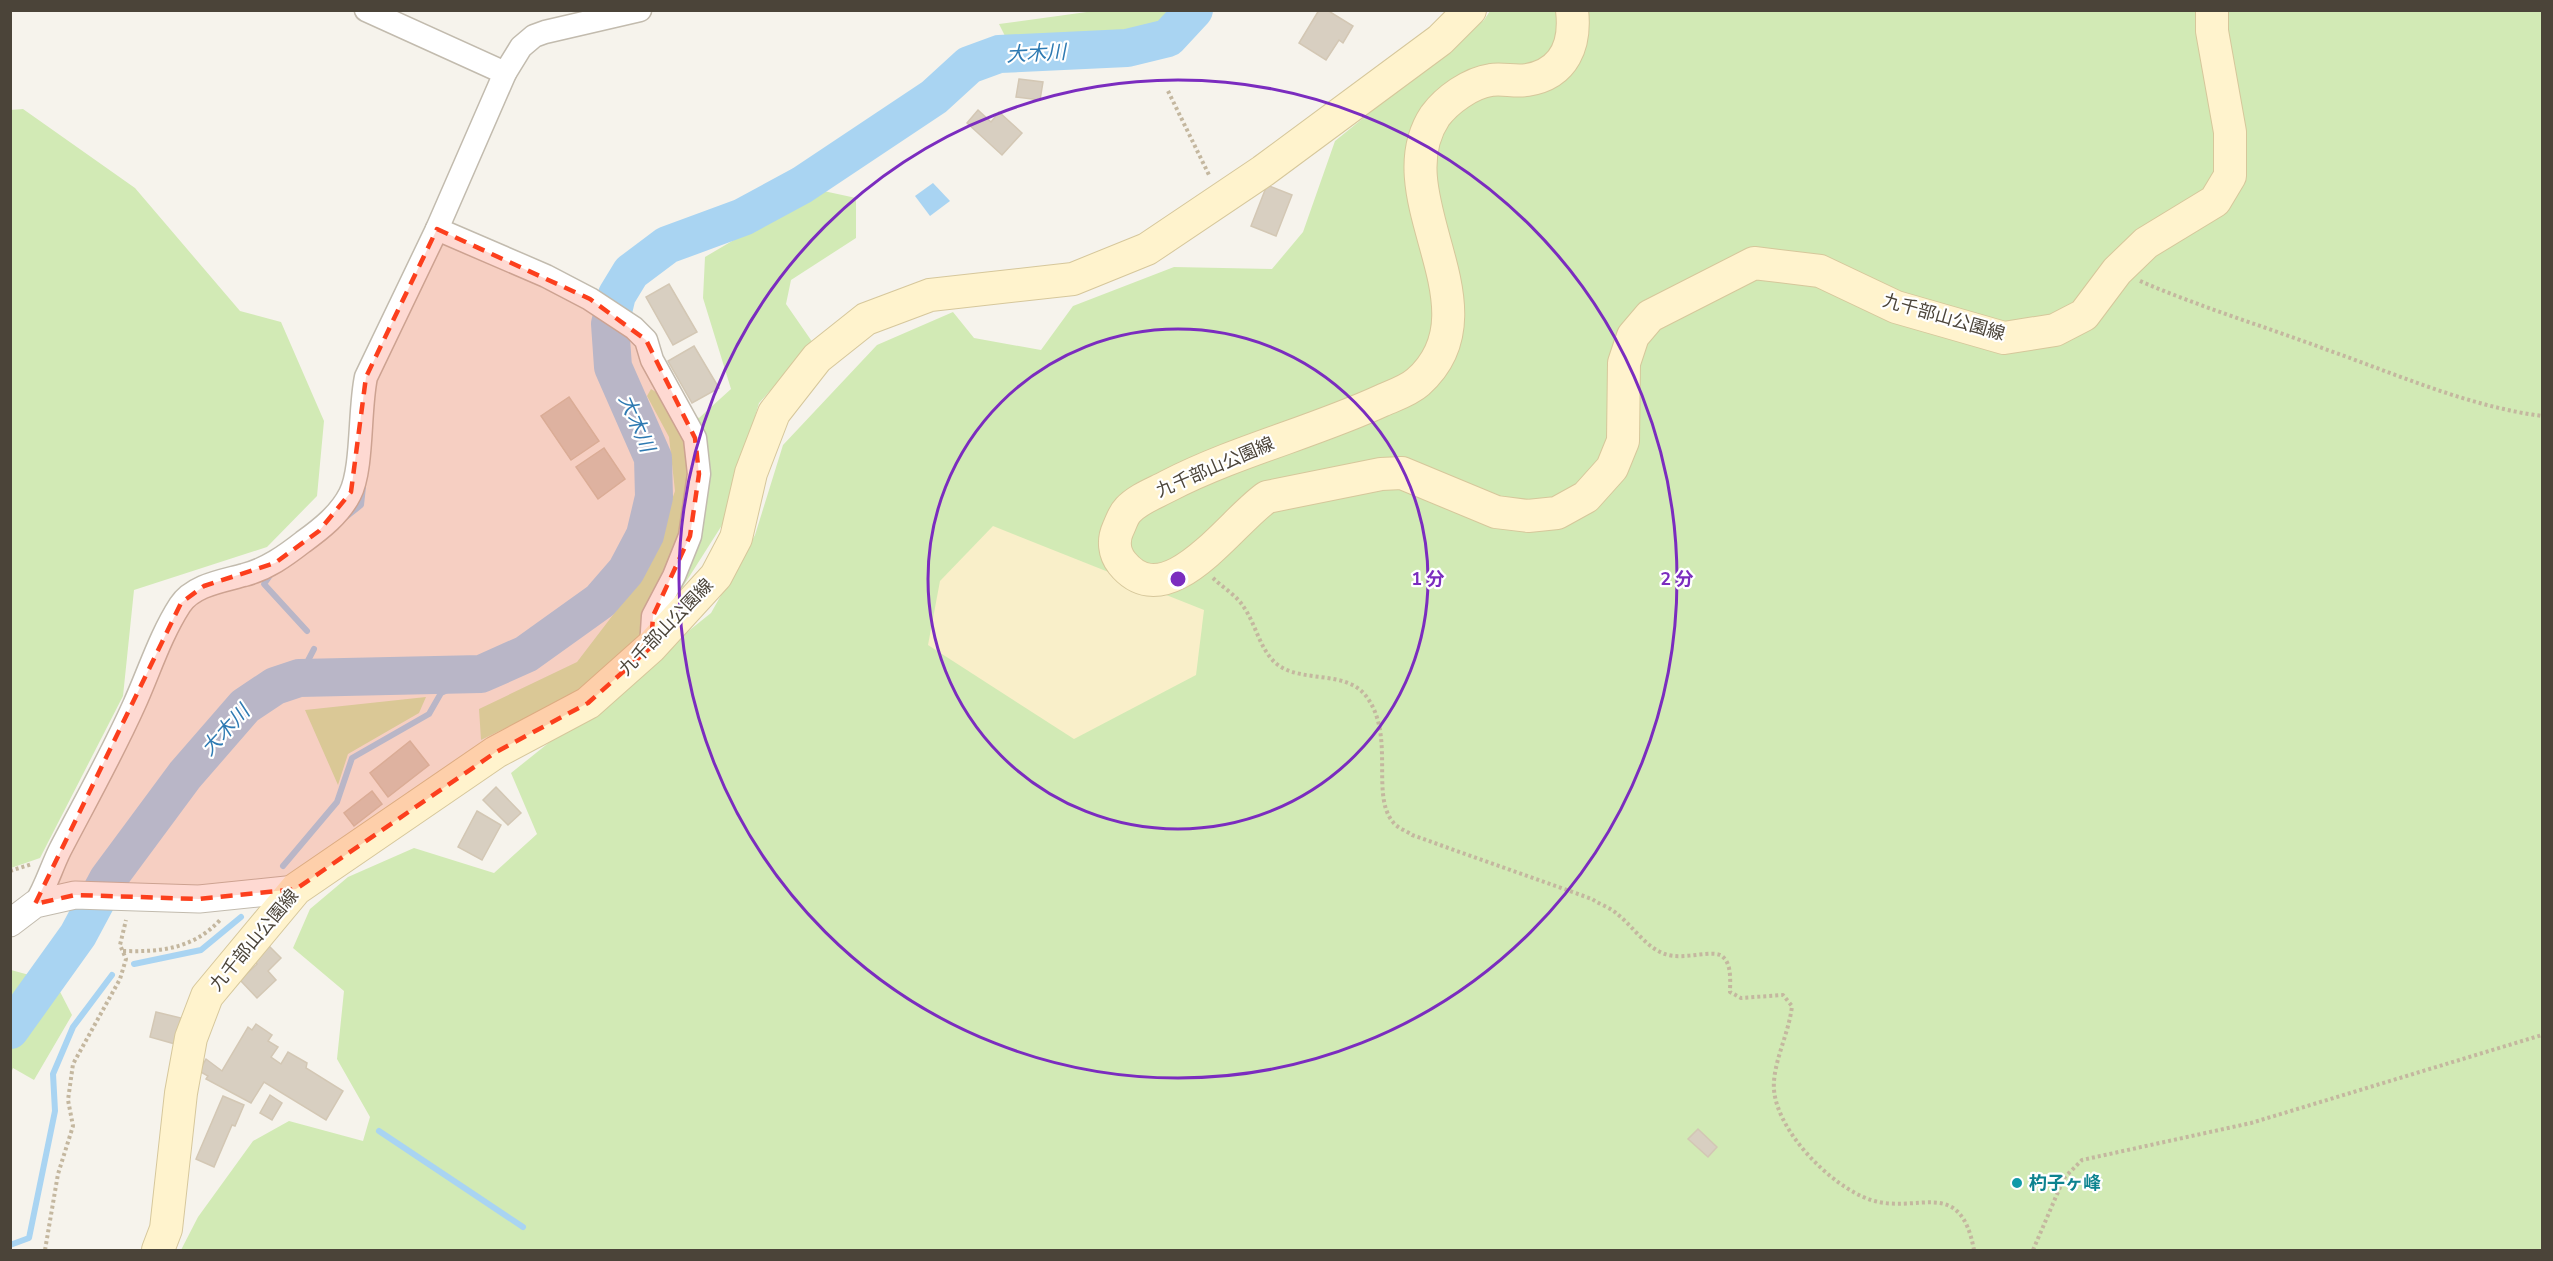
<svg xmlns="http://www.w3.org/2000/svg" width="2553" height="1261" viewBox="0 0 2553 1261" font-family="'Nunito Sans','Noto Sans JP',sans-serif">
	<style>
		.green { fill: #d2eab5 }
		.sand { fill: #f9efc9 }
		.water { fill: #a9d4f2 }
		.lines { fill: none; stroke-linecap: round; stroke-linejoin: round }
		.stream { stroke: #a9d4f2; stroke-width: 6 }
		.river { stroke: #a9d4f2; stroke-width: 38 }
		.building { fill: #d8cfc1; stroke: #d3c7b4; stroke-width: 1.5 }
		.minor-casing { stroke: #c2bbae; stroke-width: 25 }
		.tertiary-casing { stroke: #c2bbae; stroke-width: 29 }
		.secondary-casing { stroke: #d6c79b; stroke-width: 34 }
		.path { stroke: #c4b79f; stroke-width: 4; stroke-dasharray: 3 3; stroke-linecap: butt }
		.minor { stroke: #fff; stroke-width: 22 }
		.tertiary { stroke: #fff; stroke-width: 27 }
		.secondary { stroke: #fff3cd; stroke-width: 32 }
		.marked { fill: #fc3f1d; fill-opacity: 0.2; stroke: #fc3f1d; stroke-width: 4.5; stroke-dasharray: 12 8; stroke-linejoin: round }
		.ring { fill: none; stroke: #7b2cbf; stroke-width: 3 }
		.culture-dot { fill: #0f9aa8; stroke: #fff; stroke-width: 2 }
		.labels { text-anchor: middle; stroke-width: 4.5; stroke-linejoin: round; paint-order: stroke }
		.street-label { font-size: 18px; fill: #4b4439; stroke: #fff }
		.culture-label { font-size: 18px; font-weight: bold; fill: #0d838f; stroke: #fff; text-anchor: start }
		.water-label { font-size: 20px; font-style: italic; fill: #2e7ab2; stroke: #fff }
		.centre { fill: #7b2cbf; stroke: #fff; stroke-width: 3 }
		.ring-label { font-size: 18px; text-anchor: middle; font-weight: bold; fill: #7b2cbf; stroke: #fff; stroke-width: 4.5; stroke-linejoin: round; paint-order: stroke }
	</style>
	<rect width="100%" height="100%" fill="#f6f3ec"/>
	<g class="green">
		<path d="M 1094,11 L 1176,11 L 1158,31 L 1013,52 L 999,24 Z"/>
		<path d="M 1490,11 L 2542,11 L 2542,1250 L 181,1250 L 198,1217 L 253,1141 L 289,1121 L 363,1141 L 370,1117 L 337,1059 L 344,991 L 293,948 L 310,909 L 348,877 L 414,848 L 494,873 L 537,834 L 511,773 L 711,613 L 755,535 L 783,445 L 877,345 L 953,312 L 974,338 L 1041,350 L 1073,306 L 1174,267 L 1272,269 L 1303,232 L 1335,141 L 1484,20 Z"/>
		<path d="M 23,109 L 135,188 L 240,311 L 281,322 L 324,421 L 317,496 L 267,547 L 134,590 L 123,696 L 40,858 L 11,868 L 10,110 Z"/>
		<path d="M 819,190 L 856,198 L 856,238 L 791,280 L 786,304 L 813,343 L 759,403 L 724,522 L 663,618 L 575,694 L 481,740 L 479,709 L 577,662 L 648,569 L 675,491 L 669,437 L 647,396 L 651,389 L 699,418 L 731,389 L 703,298 L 705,257 Z"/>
		<path d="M 426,697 L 419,713 L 348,754 L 338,785 L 305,710 Z"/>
		<path d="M 11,970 L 55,982 L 72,1015 L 34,1080 L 13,1068 L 11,1073 Z"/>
	</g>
	<path class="sand" d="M 993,526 L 1204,610 L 1196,675 L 1074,739 L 928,645 L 940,581 Z"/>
	<path class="water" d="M 933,183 L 950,201 L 930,216 L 915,196 Z"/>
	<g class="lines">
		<g class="stream">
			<path d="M 346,517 L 361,505 L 363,487"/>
			<path d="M 273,571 L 264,584 L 307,631"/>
			<path d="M 299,678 L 314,649"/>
			<path d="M 283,866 L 337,802 L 352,758 L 429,714 L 441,693 L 481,674"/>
			<path d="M 134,964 L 201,950 L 241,917"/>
			<path d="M 379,1131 L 523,1227"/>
			<path d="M 10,1245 L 29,1238 L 55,1111 L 53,1074 L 73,1027 L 112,975"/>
		</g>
		<path class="river" d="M 10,1030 L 78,935 L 108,879 L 185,775 L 245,706 L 275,686 L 299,678 L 481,674 L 526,654 L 600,601 L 626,571 L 645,535 L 654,497 L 653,458 L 613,367 L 610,324 L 617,295 L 631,272 L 667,245 L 743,217 L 802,185 L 934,97 L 969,65 L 999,54 L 1127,48 L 1168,38 L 1194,10"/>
	</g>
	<g class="building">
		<path d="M 1319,10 L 1327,10 L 1353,26 L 1343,43 L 1339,40 L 1326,60 L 1299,43 Z"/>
		<path d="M 1019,79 L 1043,82 L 1040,100 L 1016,97 Z"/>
		<path d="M 978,110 L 991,122 L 999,112 L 1022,133 L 1002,155 L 967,123 Z"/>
		<path d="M 1267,185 L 1292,195 L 1276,236 L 1251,226 Z"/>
		<path d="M 669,284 L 697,332 L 673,345 L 646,297 Z"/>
		<path d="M 694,346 L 719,388 L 692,403 L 668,361 Z"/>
		<path d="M 569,397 L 599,441 L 571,460 L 541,416 Z"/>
		<path d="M 604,448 L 625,479 L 598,499 L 576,467 Z"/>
		<path d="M 410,741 L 429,765 L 388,797 L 370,773 Z"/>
		<path d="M 496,787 L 521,813 L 508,825 L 483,800 Z"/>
		<path d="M 372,791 L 382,804 L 354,826 L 344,813 Z"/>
		<path d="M 477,811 L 501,825 L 482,860 L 458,847 Z"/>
		<path d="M 267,944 L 281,958 L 268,971 L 276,980 L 257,998 L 240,980 L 257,964 L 252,959 Z"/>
		<path d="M 156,1012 L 181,1018 L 175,1044 L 150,1037 Z"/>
		<path d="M 256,1024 L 272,1035 L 268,1041 L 278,1047 L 271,1057 L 281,1064 L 288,1052 L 307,1063 L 306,1068 L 343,1091 L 326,1120 L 264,1082 L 251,1103 L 206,1079 L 208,1076 L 199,1071 L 206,1059 L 222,1071 L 248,1027 L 252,1030 Z"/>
		<path d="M 270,1095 L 282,1103 L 272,1120 L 260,1113 Z"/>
		<path d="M 223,1096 L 244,1105 L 235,1126 L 232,1125 L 214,1167 L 196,1159 Z"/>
		<path d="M 1698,1129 L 1717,1147 L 1708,1157 L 1688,1139 Z"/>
	</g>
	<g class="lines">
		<defs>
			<g id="minor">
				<path d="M 366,10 L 505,73"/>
				<path d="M 437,229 L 546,276 L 590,299 L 634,328 L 646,340 L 652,360 L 695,438 L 699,474 L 690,536 L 674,576 L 653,616 L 651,647"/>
				<path d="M 35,904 C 46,887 51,868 60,850 C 85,802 112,754 134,705 C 149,672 160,636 180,605 C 193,585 223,581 244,575 C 267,569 285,556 303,542 C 321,529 340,514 350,494 C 363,469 359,409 366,377 L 437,229 L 505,73 L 521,47 L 534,36 L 545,32 L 640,10"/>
			</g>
			<path id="tertiary" d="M 10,923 L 35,904 L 75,895 L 199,899 L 296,889"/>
			<g id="secondary">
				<path d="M 1572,10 C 1576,44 1565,74 1527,80 C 1515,82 1502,78 1491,80 C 1470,83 1447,100 1435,116 C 1381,197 1501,308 1418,382 C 1408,391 1392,396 1381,401 C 1311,433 1236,451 1168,486 C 1155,493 1138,499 1128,510 C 1123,515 1121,523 1118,529 C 1113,540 1114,553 1122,563 C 1167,619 1231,521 1267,497 L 1381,474 L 1402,473 L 1496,512 L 1528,516 L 1557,513 L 1586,497 L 1612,468 L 1623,441 L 1624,363 L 1633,336 L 1650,316 L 1754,263 L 1820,271 L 1896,307 L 2004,338 L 2055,330 L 2084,315 L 2117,271 L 2146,243 L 2215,201 L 2230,176 L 2230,132 L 2212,31 L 2212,10"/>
				<path d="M 158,1250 L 166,1229 L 181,1093 L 191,1038 L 207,996 L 296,889 L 496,752 L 588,703 L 651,647 L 716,576 L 736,538 L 751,473 L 774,413 L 817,358 L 866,319 L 930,295 L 1073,279 L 1147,249 L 1263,171 L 1440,40 L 1470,10"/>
			</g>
		</defs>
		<use href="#minor" class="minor-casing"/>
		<use href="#tertiary" class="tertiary-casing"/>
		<use href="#secondary" class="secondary-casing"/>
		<g class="path">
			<path d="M 1168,91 L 1210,177"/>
			<path d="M 2140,281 C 2200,307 2263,326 2325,349 C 2396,374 2467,406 2542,416"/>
			<path d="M 1213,578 C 1222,587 1236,595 1243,606 C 1257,625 1260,654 1281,667 C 1306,682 1347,671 1366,696 C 1396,735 1370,795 1393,822 C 1397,828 1407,831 1412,835 L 1592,899 C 1599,904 1609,907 1616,913 C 1632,925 1645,947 1665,954 C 1683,961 1715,948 1723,957 C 1732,965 1730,982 1730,992 L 1741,998 L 1783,995 L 1792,1006 C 1789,1032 1776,1056 1774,1081 C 1770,1126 1831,1187 1871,1200 C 1918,1215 1960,1175 1974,1250"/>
			<path d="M 10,871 L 32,864"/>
			<path d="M 123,951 C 161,952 193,949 220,920"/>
			<path d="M 45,1250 L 58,1174 L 73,1126 L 68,1100 L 73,1064 L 120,979 L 126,959 L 120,945 L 126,920"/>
			<path d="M 2033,1250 L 2064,1178 L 2082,1160 L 2251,1123 L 2542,1035"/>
		</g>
		<use href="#minor" class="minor"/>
		<use href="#tertiary" class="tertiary"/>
		<use href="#secondary" class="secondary"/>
	</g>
	<path class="marked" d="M 437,229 L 590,299 L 646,340 L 695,438 L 699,474 L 690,536 L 653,616 L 651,647 L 588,703 L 496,752 L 296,889 L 199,899 L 75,895 L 35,904 L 181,603 L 204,586 L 275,563 L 319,531 L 351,492 L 366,377 Z"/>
	<g class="ring">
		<circle cx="1178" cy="579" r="250"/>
		<circle cx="1178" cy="579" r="499"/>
	</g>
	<circle class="culture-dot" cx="2017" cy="1183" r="6"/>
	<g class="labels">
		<g class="street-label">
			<text transform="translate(1944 317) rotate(16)" y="6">九千部山公園線</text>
			<text transform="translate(1215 467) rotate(-23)" y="6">九千部山公園線</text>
			<text transform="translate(666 627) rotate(-46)" y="6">九千部山公園線</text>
			<text transform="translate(254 940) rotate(-50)" y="6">九千部山公園線</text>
		</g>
		<g class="culture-label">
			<text x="2029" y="1189">杓子ヶ峰</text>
		</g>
		<g class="water-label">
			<text transform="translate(1036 53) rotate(-3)" y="7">大木川</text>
			<text transform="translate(637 423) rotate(67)" y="7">大木川</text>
			<text transform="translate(225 730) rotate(-47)" y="7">大木川</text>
		</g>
	</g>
	<circle cx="1178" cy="579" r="9" class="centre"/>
	<g class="ring-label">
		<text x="1428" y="585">1 分</text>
		<text x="1677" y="585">2 分</text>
	</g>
	<rect width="2553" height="1261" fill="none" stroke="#4b4439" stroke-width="24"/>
</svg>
